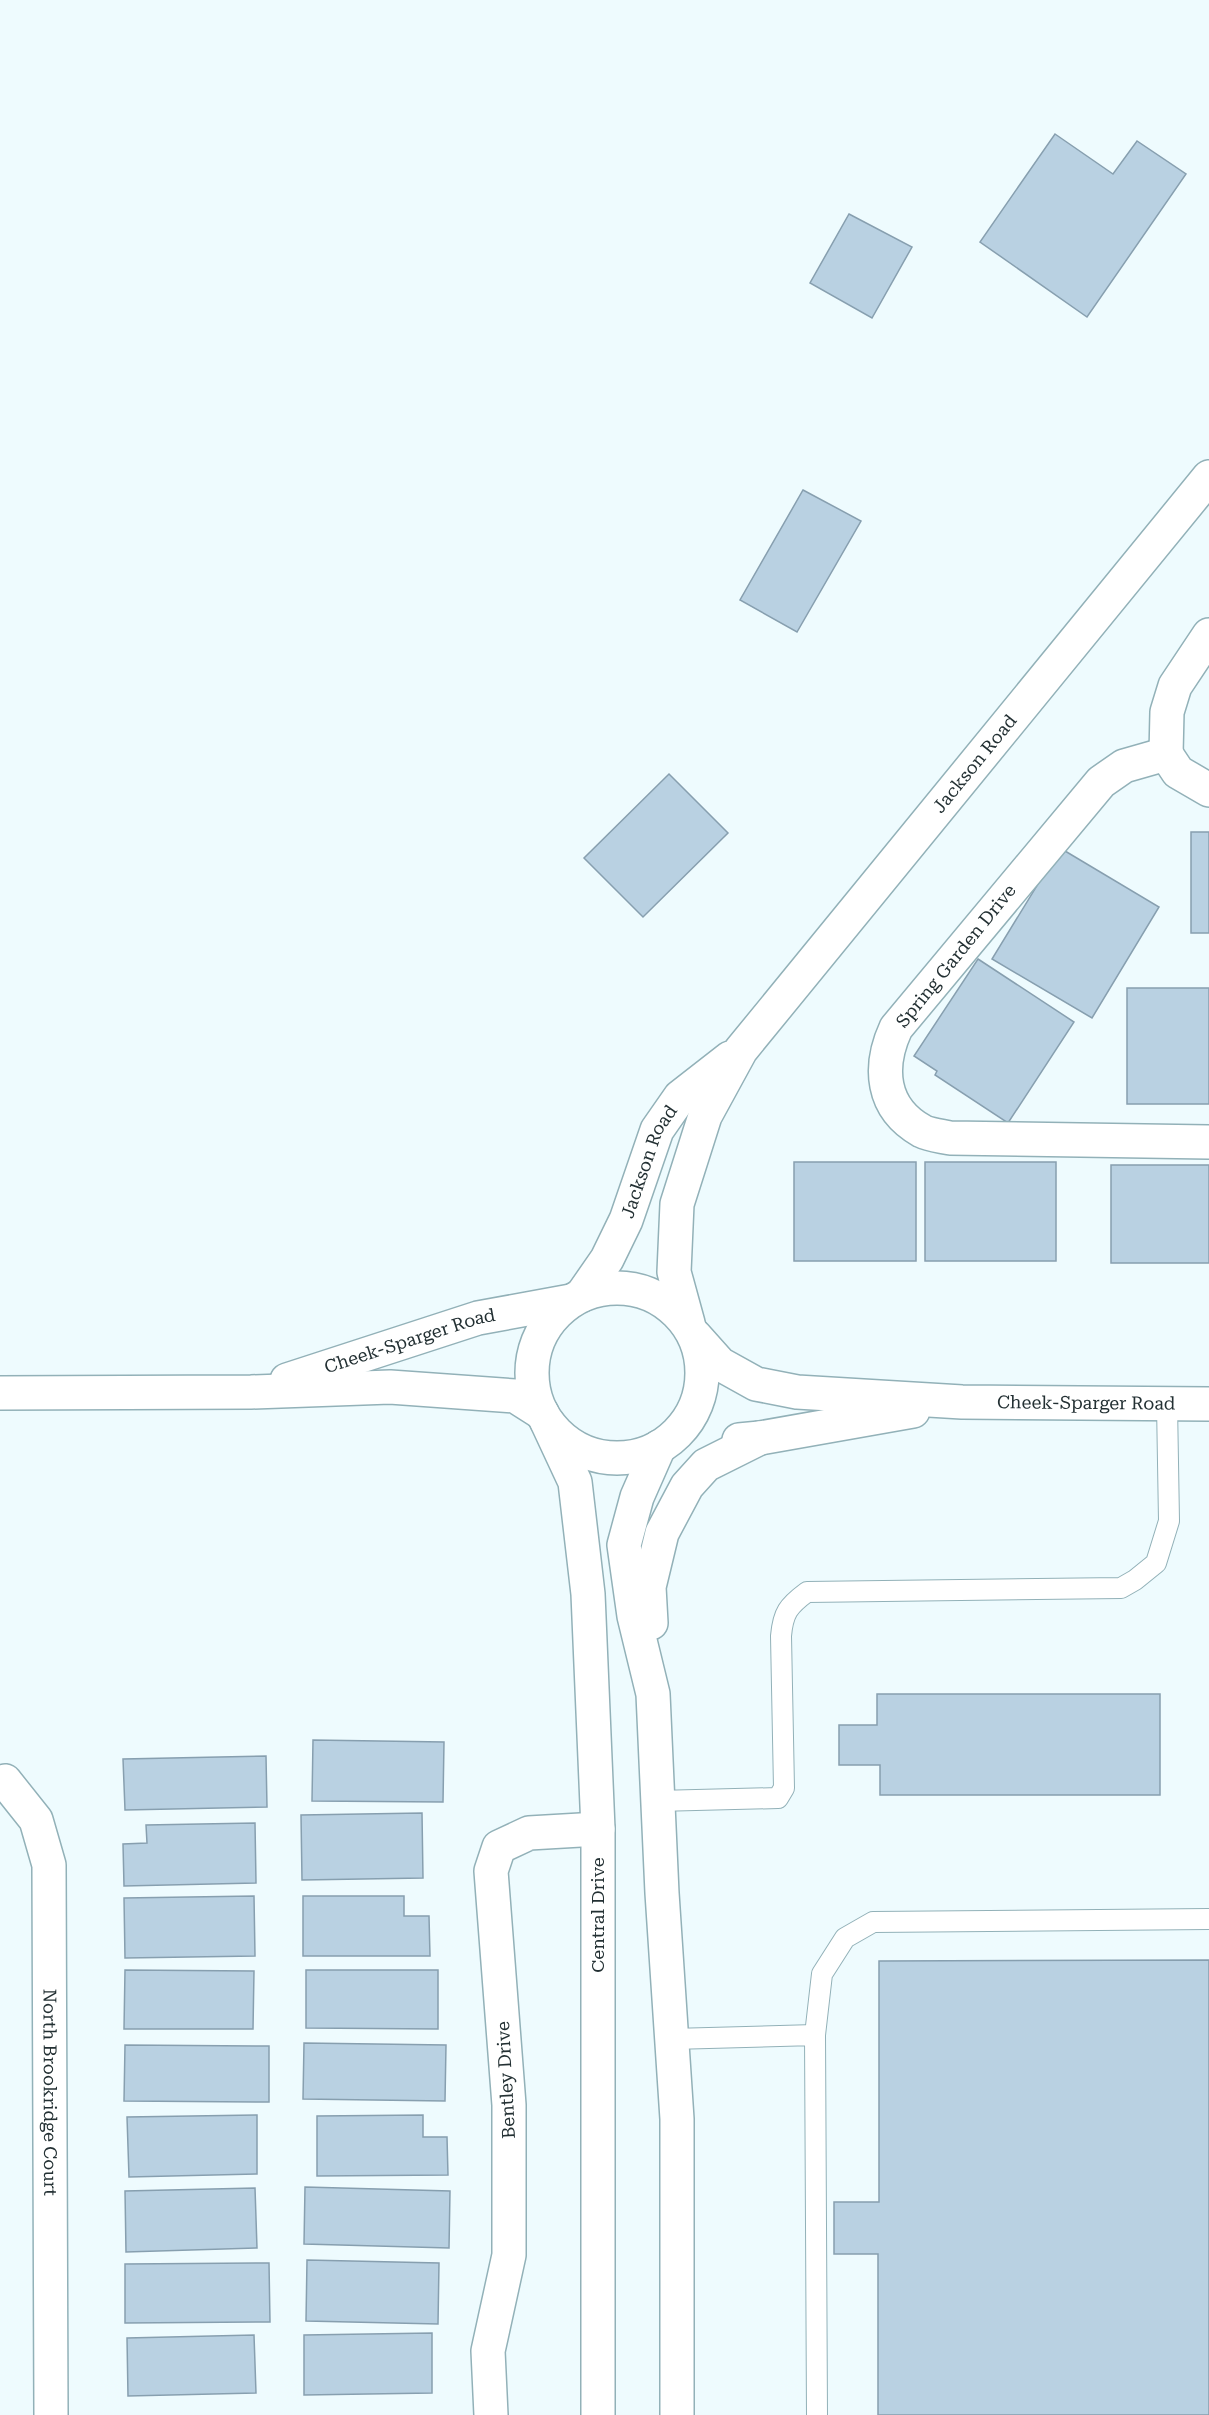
<svg xmlns="http://www.w3.org/2000/svg" width="1209" height="2415" viewBox="0 0 1209 2415" font-family="'Roboto Serif',serif">
	<style>
		.building { fill: #b9d1e2; stroke: #879faf; stroke-width: 1.5 }
		.lines { fill: none; stroke-linecap: round; stroke-linejoin: round }
		.lane-casing { stroke: #92b1b8; stroke-width: 22 }
		.street-casing { stroke: #92b1b8; stroke-width: 36 }
		.secondary-casing { stroke: #92b1b8; stroke-width: 36 }
		.lane { stroke: #fff; stroke-width: 20 }
		.street { stroke: #fff; stroke-width: 33 }
		.secondary { stroke: #fff; stroke-width: 33 }
		.labels { text-anchor: middle; stroke-width: 4.5; stroke-linejoin: round; paint-order: stroke }
		.street-label { font-size: 18px; fill: #233033; stroke: #fff }
	</style>
	<rect width="100%" height="100%" fill="#eefbfe"/>
	<g class="building">
		<path d="M 1055,134 L 1113,174 L 1137,141 L 1186,174 L 1087,317 L 980,242 Z"/>
		<path d="M 849,214 L 912,247 L 872,318 L 810,283 Z"/>
		<path d="M 803,490 L 861,521 L 797,632 L 740,600 Z"/>
		<path d="M 669,774 L 728,833 L 643,917 L 584,858 Z"/>
		<rect x="1191" y="832" width="18" height="101"/>
		<path d="M 1060,848 L 1159,907 L 1092,1018 L 992,959 Z"/>
		<path d="M 978,959 L 1074,1022 L 1008,1123 L 935,1075 L 937,1071 L 914,1056 Z"/>
		<rect x="1127" y="988" width="82" height="116"/>
		<rect x="794" y="1162" width="122" height="99"/>
		<rect x="925" y="1162" width="131" height="99"/>
		<rect x="1111" y="1165" width="98" height="98"/>
		<path d="M 877,1694 L 1160,1694 L 1160,1795 L 880,1795 L 880,1765 L 839,1765 L 839,1725 L 877,1725 Z"/>
		<path d="M 313,1740 L 444,1742 L 443,1802 L 312,1801 Z"/>
		<path d="M 266,1756 L 267,1807 L 125,1810 L 123,1759 Z"/>
		<path d="M 422,1813 L 423,1878 L 302,1880 L 301,1815 Z"/>
		<path d="M 255,1823 L 256,1883 L 124,1886 L 123,1844 L 147,1843 L 146,1825 Z"/>
		<path d="M 254,1896 L 255,1956 L 125,1958 L 124,1898 Z"/>
		<path d="M 303,1896 L 404,1896 L 404,1916 L 429,1916 L 430,1956 L 303,1956 Z"/>
		<path d="M 1209,1960 L 1209,2415 L 878,2415 L 878,2254 L 834,2254 L 834,2202 L 879,2202 L 879,1961 Z"/>
		<path d="M 125,1970 L 254,1971 L 253,2029 L 124,2029 Z"/>
		<path d="M 306,1970 L 438,1970 L 438,2029 L 306,2028 Z"/>
		<path d="M 304,2043 L 446,2045 L 445,2101 L 303,2099 Z"/>
		<path d="M 125,2045 L 269,2046 L 269,2102 L 124,2101 Z"/>
		<path d="M 257,2115 L 257,2174 L 129,2177 L 127,2117 Z"/>
		<path d="M 423,2115 L 423,2137 L 447,2137 L 448,2175 L 317,2176 L 317,2116 Z"/>
		<path d="M 305,2187 L 450,2191 L 449,2248 L 304,2244 Z"/>
		<path d="M 255,2188 L 257,2248 L 126,2252 L 125,2191 Z"/>
		<path d="M 307,2260 L 439,2263 L 438,2324 L 306,2321 Z"/>
		<path d="M 269,2263 L 270,2322 L 125,2323 L 125,2264 Z"/>
		<path d="M 432,2333 L 432,2393 L 304,2395 L 304,2335 Z"/>
		<path d="M 254,2335 L 256,2393 L 128,2396 L 127,2338 Z"/>
	</g>
	<g class="lines">
		<defs>
			<g id="lane">
				<path d="M 657,1801 L 778,1798 L 784,1788 L 781,1636 C 783,1613 788,1606 807,1592 L 1121,1588 L 1135,1580 L 1156,1563 L 1169,1521 L 1167,1404"/>
				<path d="M 815,2035 L 822,1974 L 845,1938 L 873,1922 L 1209,1919"/>
				<path d="M 672,2039 L 815,2035 L 817,2415"/>
			</g>
			<g id="street">
				<path d="M 1166,754 L 1124,766 L 1101,782 L 896,1028 C 878,1067 881,1108 922,1131 C 930,1135 941,1136 950,1138 L 1209,1142"/>
				<path d="M 1166,754 L 1167,712 L 1175,686 L 1209,635"/>
				<path d="M 1166,754 L 1178,772 L 1209,790"/>
				<path id="s1" d="M 5,1781 L 36,1820 L 49,1865 L 51,2415"/>
				<path d="M 491,2415 L 488,2351 L 509,2255 L 509,2105 L 491,1871 L 499,1847 L 529,1833 L 598,1829"/>
			</g>
			<g id="secondary">
				<circle cx="617" cy="1373" r="85"/>
				<path id="s2" d="M 582,1295 L 607,1259 L 626,1220 L 657,1130 L 680,1097 L 730,1058"/>
				<path id="s3" d="M 688,1323 L 674,1272 L 677,1204 L 705,1116 L 741,1050 L 1209,477"/>
				<path id="s4" d="M 695,1336 L 720,1364 L 756,1384 L 797,1392 L 962,1402 L 1209,1404"/>
				<path id="s5" d="M 287,1380 L 478,1318 L 571,1301"/>
				<path d="M 0,1393 L 251,1392 L 390,1387 L 515,1396 L 542,1413"/>
				<path d="M 547,1422 L 575,1482 L 588,1594 L 598,1829 L 598,2415"/>
				<path d="M 739,1440 L 760,1438 L 913,1411"/>
				<path d="M 659,1447 L 637,1497 L 624,1545 L 634,1616 L 653,1694 L 662,1893 L 677,2119 L 677,2415"/>
				<path d="M 651,1623 L 649,1587 L 662,1533 L 687,1486 L 706,1465 L 760,1438"/>
			</g>
		</defs>
		<use href="#lane" class="lane-casing"/>
		<use href="#street" class="street-casing"/>
		<use href="#secondary" class="secondary-casing"/>
		<use href="#lane" class="lane"/>
		<use href="#street" class="street"/>
		<use href="#secondary" class="secondary"/>
	</g>
	<g class="labels">
		<g class="street-label">
			<text dy="6" stroke="none"><textPath href="#s3" startOffset="658">Jackson Road</textPath></text>
			<text transform="translate(956 956) rotate(-51)" y="6">Spring Garden Drive</text>
			<text dy="6" stroke="none"><textPath href="#s2" startOffset="150">Jackson Road</textPath></text>
			<text dy="6" stroke="none"><textPath href="#s5" startOffset="129">Cheek-Sparger Road</textPath></text>
			<text dy="6" stroke="none"><textPath href="#s4" startOffset="410">Cheek-Sparger Road</textPath></text>
			<text transform="translate(598 1915) rotate(-90)" y="6">Central Drive</text>
			<text transform="translate(506 2080) rotate(-93)" y="6">Bentley Drive</text>
			<text dy="6" stroke="none"><textPath href="#s1" startOffset="324">North Brookridge Court</textPath></text>
		</g>
	</g>
</svg>
